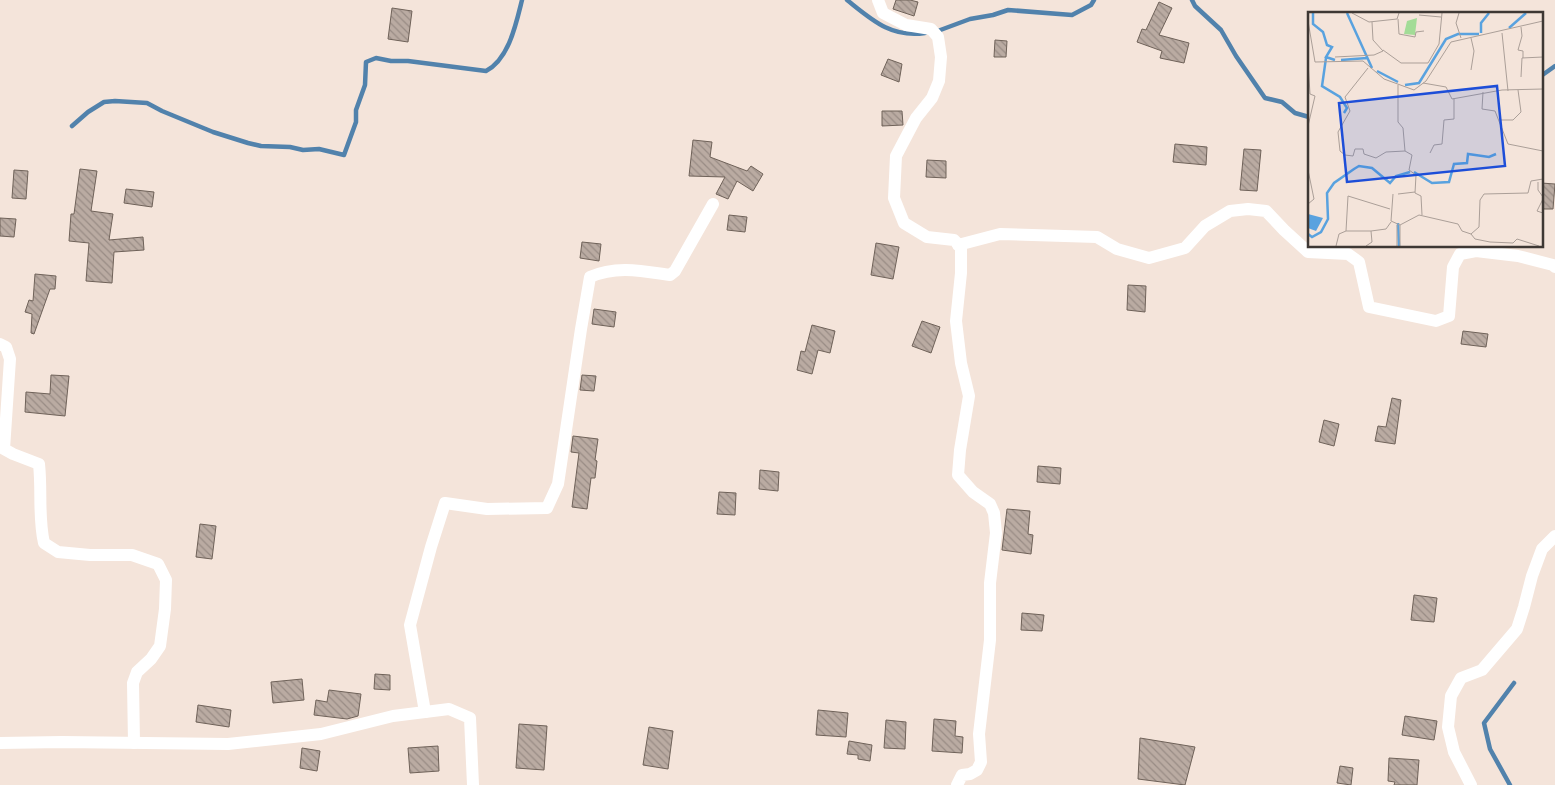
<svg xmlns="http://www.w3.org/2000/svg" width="1555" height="785" viewBox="0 0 1555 785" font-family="'PT Sans Narrow',sans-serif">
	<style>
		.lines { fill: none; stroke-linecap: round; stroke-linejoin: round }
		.stream { stroke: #5182ac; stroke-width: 4.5 }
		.building { fill: url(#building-back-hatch); stroke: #6f6259 }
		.street { stroke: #fff; stroke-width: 12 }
		.inset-river { fill: none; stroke: #59a2df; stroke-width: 2.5 }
		.inset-road { fill: none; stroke: #ab9f98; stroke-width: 1 }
		.view { fill: #1d4ed8; fill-opacity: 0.15; stroke: #1d4ed8; stroke-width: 2.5 }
		.inset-edge { fill: none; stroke: #3e3834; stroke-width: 2.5 }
	</style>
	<defs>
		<pattern id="building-back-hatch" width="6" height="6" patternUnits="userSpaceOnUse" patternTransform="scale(1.25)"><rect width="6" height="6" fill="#baaba2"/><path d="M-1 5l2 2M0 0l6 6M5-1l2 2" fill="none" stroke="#998c85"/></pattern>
	</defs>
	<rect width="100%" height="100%" fill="#f4e4da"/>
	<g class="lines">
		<g class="stream">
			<path d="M 847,0 C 872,20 891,38 925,33"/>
			<path d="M 1192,0 L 1195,6 L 1221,30 L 1236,56 L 1265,98 L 1282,102 L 1295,113 L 1309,117"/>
			<path d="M 935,32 L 970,19 L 993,15 L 1008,10 L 1072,15 L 1091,5 L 1094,0"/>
			<path d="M 1541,76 L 1555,66"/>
			<path d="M 72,126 L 88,112 L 104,102 L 115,101 L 147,103 L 162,111 L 213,132 L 248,143 L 261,146 L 290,147 L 303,150 L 319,149 L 344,155 L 356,122 L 356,110 L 365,85 L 366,62 L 376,58 L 391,61 L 408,61 L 486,71 C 509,59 516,24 522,0"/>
			<path d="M 1510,785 L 1490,749 L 1484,723 L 1514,683"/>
		</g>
	</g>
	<g class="building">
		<path d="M 896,0 L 910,0 L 918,2 L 914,16 L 893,9 Z"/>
		<path d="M 1159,2 L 1172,8 L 1159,35 L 1189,43 L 1184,63 L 1160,58 L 1162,51 L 1137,42 L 1142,29 L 1146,30 Z"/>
		<path d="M 392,8 L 412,11 L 408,42 L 388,39 Z"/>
		<path d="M 995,40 L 1007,41 L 1006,57 L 994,57 Z"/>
		<path d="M 888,59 L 902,64 L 899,82 L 881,75 Z"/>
		<path d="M 882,111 L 902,111 L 903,125 L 882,126 Z"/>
		<path d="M 693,140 L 712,142 L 710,157 L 747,171 L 751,166 L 763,174 L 753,191 L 737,181 L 728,199 L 716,194 L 725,177 L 689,176 Z"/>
		<path d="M 1175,144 L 1207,147 L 1206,165 L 1173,162 Z"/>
		<path d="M 1244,149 L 1261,150 L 1257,191 L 1240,190 Z"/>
		<path d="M 927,160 L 946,161 L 946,178 L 926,177 Z"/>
		<path d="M 80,169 L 97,171 L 91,211 L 113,214 L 109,240 L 143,237 L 144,250 L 114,252 L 112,283 L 86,281 L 89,243 L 69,241 L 71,214 L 74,214 Z"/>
		<path d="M 14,170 L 28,171 L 26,199 L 12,198 Z"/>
		<path d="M 1541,183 L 1555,184 L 1553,209 L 1541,209 Z"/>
		<path d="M 126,189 L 154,192 L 152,207 L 124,203 Z"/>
		<path d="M 729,215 L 747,217 L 745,232 L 727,230 Z"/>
		<path d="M 0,218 L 16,219 L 14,237 L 0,236 Z"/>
		<path d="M 582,242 L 601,244 L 599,261 L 580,258 Z"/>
		<path d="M 876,243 L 899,247 L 893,279 L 871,275 Z"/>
		<path d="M 35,274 L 56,276 L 55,289 L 50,289 L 34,334 L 31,333 L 32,314 L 25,312 L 29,300 L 33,301 Z"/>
		<path d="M 1128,285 L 1146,286 L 1145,312 L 1127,310 Z"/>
		<path d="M 594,309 L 616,312 L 614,327 L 592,324 Z"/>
		<path d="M 922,321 L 940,327 L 931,353 L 912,346 Z"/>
		<path d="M 812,325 L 835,331 L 830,353 L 818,350 L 812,374 L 797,370 L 801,351 L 805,352 Z"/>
		<path d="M 1463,331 L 1488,334 L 1486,347 L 1461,344 Z"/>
		<path d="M 51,375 L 69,376 L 65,416 L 25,412 L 26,392 L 50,394 Z"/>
		<path d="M 582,375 L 596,376 L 594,391 L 580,390 Z"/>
		<path d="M 1392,398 L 1401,400 L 1395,444 L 1375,441 L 1378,426 L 1386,427 Z"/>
		<path d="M 1324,420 L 1339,424 L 1334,446 L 1319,442 Z"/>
		<path d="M 573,436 L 598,439 L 595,460 L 597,461 L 595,478 L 591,478 L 587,509 L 572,507 L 579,453 L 571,452 Z"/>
		<path d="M 1038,466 L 1061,468 L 1060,484 L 1037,482 Z"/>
		<path d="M 760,470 L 779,472 L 778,491 L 759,489 Z"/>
		<path d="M 719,492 L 736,493 L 735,515 L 717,514 Z"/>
		<path d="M 1007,509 L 1030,511 L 1028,534 L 1033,535 L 1031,554 L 1002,550 Z"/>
		<path d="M 200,524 L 216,526 L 212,559 L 196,557 Z"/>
		<path d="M 1414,595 L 1437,598 L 1434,622 L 1411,620 Z"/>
		<path d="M 1022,613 L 1044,615 L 1042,631 L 1021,630 Z"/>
		<path d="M 375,674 L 390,675 L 390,690 L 374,689 Z"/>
		<path d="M 302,679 L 304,700 L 273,703 L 271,682 Z"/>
		<path d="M 329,690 L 361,694 L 358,716 L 347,719 L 314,715 L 316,700 L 327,702 Z"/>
		<path d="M 198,705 L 231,710 L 229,727 L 196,722 Z"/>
		<path d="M 818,710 L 848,713 L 846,737 L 816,735 Z"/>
		<path d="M 1405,716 L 1437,721 L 1434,740 L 1402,735 Z"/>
		<path d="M 934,719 L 956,721 L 955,736 L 963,737 L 962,753 L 932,751 Z"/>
		<path d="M 886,720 L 906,722 L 905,749 L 884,748 Z"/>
		<path d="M 519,724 L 547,726 L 544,770 L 516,768 Z"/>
		<path d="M 649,727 L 673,731 L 668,769 L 643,765 Z"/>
		<path d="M 1140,738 L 1195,747 L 1185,785 L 1138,779 Z"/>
		<path d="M 849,741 L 872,745 L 870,761 L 858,759 L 858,755 L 847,754 Z"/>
		<path d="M 438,746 L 439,771 L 410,773 L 408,748 Z"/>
		<path d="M 302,748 L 320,751 L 317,771 L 300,768 Z"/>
		<path d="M 1389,758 L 1419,760 L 1417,785 L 1394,785 L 1395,782 L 1388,781 Z"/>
		<path d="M 1340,766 L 1353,768 L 1351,785 L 1337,783 Z"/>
	</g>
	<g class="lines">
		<g class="street">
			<path d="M 878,0 L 883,13 L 906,25 L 931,29 L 938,37 L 941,57 L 939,81 L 932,98 L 916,118 L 896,156 L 894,198 L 904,223 L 927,237 L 954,240 L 961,247 L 961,273 L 956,321 L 961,363 L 969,396 L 960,450 L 958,475 L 973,492 L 990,504 L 994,513 L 996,533 L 990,583 L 990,640 L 979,734 L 981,762 L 977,770 L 970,774 L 962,775 L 957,785"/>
			<path d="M 958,245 L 1000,234 L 1097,237 L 1117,249 L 1149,258 L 1185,248 L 1205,226 L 1230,211 L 1248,209 L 1266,211 L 1284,230 L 1308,252 L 1348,254 L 1359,262 L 1369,307 L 1436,321 L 1449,316 L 1453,267 L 1460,254 L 1476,251 L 1518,256 L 1553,265 L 1555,267"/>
			<path d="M 0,344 L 6,347 L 10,359 L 4,449 L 13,454 L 39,464 C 42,491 38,517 44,543 L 58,552 L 90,555 L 132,555 L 158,564 L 166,580 L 165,609 L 160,646 L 151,659 L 137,672 L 133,683 L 134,743"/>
			<path d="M 425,712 L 410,625 L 431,547 L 445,503 L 487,509 L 547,508 L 558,484 L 581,329 L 590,277 C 616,265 643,271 670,275 L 675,271 L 713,204"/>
			<path d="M 0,743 L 62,742 L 228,744 L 321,734 L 393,716 L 449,709 L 470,718 L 473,785"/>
			<path d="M 1471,785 L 1454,752 L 1448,727 L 1451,696 L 1461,678 L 1482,670 L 1517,629 L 1524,607 L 1532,576 L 1542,549 L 1555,536"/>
		</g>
	</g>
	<g transform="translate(1308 12)">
		<rect width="235" height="235" fill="#f4e4da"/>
		<path d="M 109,6 L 107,23 L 96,22 L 99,9 Z" fill="#a3dc97"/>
		<path d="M 0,202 L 15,206 L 8,219 L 0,216 Z" fill="#59a2df"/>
		<path class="inset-river" d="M 5,1 L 5,12 L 15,20 L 19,33 L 24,35 L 18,45 L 27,48M 39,1 L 64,56M 201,16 L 218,1M 173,21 L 173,11 L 181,1M 18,46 L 14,74 L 32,85 L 39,96 L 36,101M 33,48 L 59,46M 69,59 L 90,70M 97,73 L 111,71 L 138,27 L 150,22 L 171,22M 106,160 L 124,171 L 141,170 L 146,152 L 159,151 L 160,142 L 181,145 L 188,142M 90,211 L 91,234M 0,222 L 4,225 L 13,220 L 20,207 L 19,181 L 26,171 L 46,157 L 51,154 L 64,156 L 82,171 L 88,164 L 102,160"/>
		<path class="inset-road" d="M 44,1 L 61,10 L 89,7 L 91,1M 151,1 L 148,11 L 153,26M 111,3 L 133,5M 90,7 L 91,22 L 107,25 L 108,20 L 116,19M 0,9 L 7,50 L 55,49 L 76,67 L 106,78 L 118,69 L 143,30 L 235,9M 213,15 L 214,24 L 210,38 L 215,39 L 215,46M 194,21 L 200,79M 163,26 L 166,39 L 163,58M 75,38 L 93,51 L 120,51 L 131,32 L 134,1M 27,45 L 66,43 L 75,39 L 65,28 L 64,10M 0,50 L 2,82 L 7,84 L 0,114M 60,56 L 37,85 L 42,99 L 30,120 L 32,139 L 37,143 L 45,144 L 47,137 L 55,137 L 56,142 L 68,146 L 78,140 L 97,139M 213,65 L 214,46 L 235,45M 115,71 L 138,75 L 144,87 L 194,78 L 235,77M 90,73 L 90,110 L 95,116 L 97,139 L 104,143 L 101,158 L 108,163 L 107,181 L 113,184 L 114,203M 175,80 L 174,97 L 187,99 L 200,132 L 235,139M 192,108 L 205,108 L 213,100 L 210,78M 122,141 L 126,133 L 134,132 L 136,108 L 146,107 L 146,86M 0,158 L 6,187 L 0,192M 230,170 L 230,178 L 235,185M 85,182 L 83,209 L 92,213M 90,182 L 107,180M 235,187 L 229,199 L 235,201M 38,219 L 63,219M 163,222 L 171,215 L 172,188 L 176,182 L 220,181 L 223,169 L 235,167M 163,222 L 167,227 L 182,230 L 205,231 L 209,227 L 231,234M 28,234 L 31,222 L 38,219 L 40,184 L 82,197M 58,234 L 64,230 L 63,219 L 78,217 L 83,210M 89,234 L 89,213M 92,234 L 92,213 L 111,203 L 150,212 L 154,219 L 163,222"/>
		<path class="view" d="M 189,74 L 197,154 L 39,170 L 31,91 Z"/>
		<rect width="235" height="235" class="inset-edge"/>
	</g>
</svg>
